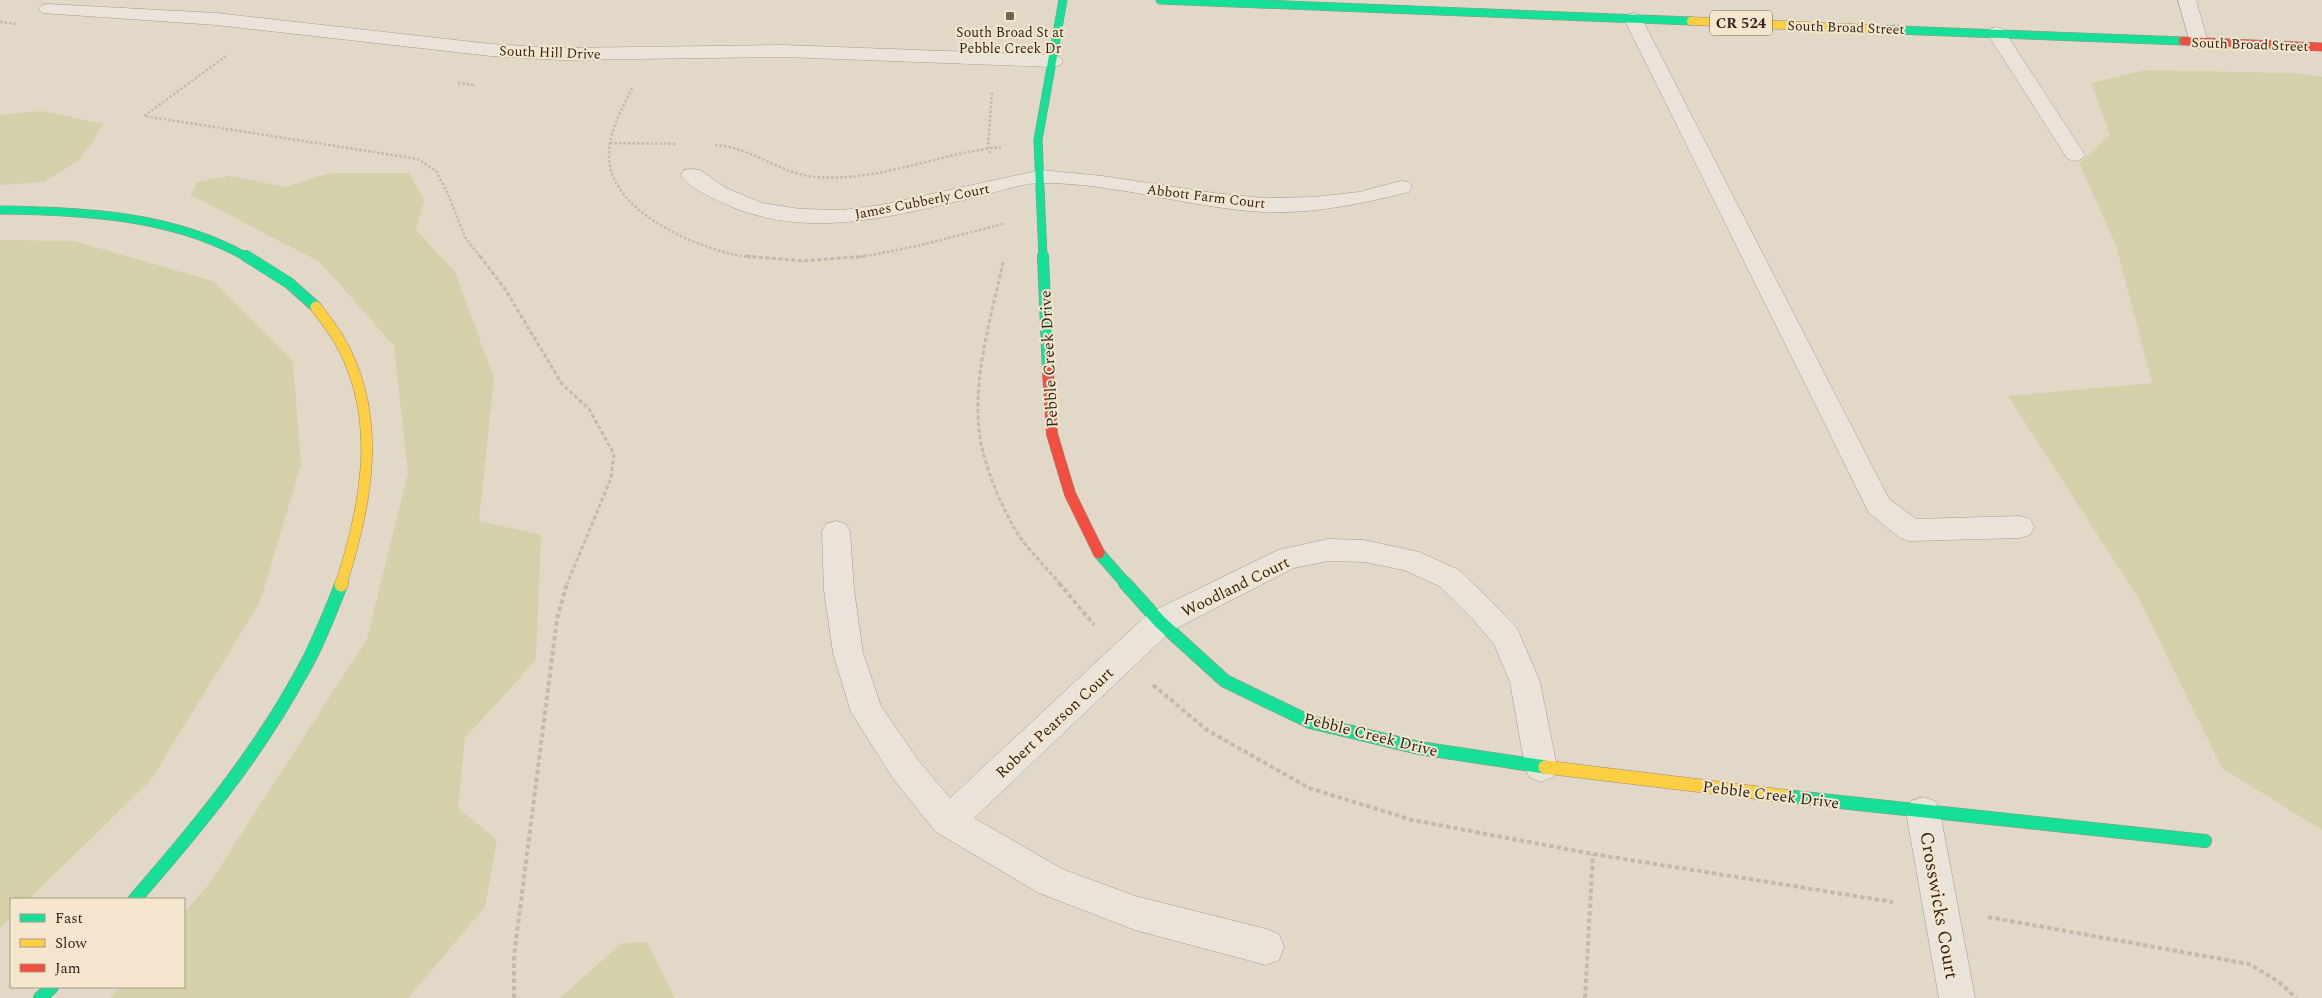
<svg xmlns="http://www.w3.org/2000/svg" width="2322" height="998" viewBox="0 0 2322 998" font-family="Spectral,serif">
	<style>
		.green { fill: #d3d0aa }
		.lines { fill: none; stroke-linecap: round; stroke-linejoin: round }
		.lane-casing { stroke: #a69d92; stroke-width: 1 }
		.street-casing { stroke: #a69d92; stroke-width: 1 }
		.fast-far2-casing { stroke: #968d82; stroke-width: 9 }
		.fast-far1-casing { stroke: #968d82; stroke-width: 12 }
		.fast-casing { stroke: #968d82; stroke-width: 14 }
		.slow-far2-casing { stroke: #968d82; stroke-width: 9 }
		.slow-far1-casing { stroke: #968d82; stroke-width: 12 }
		.slow-casing { stroke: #968d82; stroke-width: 14 }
		.jam-far1-casing { stroke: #968d82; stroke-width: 9 }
		.jam-casing { stroke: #968d82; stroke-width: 12 }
		.path-far2 { stroke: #c2bab1; stroke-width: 2.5; stroke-dasharray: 2.5 2; stroke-linecap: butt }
		.path-far1 { stroke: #c2bab1; stroke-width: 3; stroke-dasharray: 4 2.5; stroke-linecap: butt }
		.path { stroke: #c2bab1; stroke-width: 4; stroke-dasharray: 4.5 3; stroke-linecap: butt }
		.lane { fill: #eae3d9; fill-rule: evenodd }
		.street { fill: #eae3d9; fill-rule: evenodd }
		.fast-far2 { stroke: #16e098; stroke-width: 8 }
		.fast-far1 { stroke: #16e098; stroke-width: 11 }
		.fast { stroke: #16e098; stroke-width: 13 }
		.slow-far2 { stroke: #ffcf43; stroke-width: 8 }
		.slow-far1 { stroke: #ffcf43; stroke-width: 11 }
		.slow { stroke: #ffcf43; stroke-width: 13 }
		.jam-far1 { stroke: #f24e42; stroke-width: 8 }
		.jam { stroke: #f24e42; stroke-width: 11 }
		.poi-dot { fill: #706458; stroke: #f4e6cc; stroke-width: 2 }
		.labels { text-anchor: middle; stroke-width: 4; stroke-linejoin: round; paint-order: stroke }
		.far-street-label { font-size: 14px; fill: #33251b; stroke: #f4e6cc }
		.far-poi-label { font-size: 14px; fill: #33251b; stroke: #f4e6cc }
		.shield { fill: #f4e6cc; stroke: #6d5f50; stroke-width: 1 }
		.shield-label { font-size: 15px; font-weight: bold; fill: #33251b }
		.street-label { font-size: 16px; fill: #33251b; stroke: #f4e6cc }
		.near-street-label { font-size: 19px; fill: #33251b; stroke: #f4e6cc }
	</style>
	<rect width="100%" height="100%" fill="#e2d8c8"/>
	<g class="green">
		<path d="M 2146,70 L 2293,73 L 2322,77 L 2322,830 L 2222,768 L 2139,599 L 2008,396 L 2152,383 L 2116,245 L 2079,163 L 2110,135 L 2091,83 Z"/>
		<path d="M 41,111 L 104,124 L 80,160 L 44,182 L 0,185 L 0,115 Z"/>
		<path d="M 329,173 L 409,173 L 424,200 L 416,230 L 455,272 L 494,378 L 479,521 L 541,535 L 536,660 L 465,738 L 458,808 L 497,840 L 485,907 L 408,998 L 110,998 L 120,987 L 184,987 L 184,913 L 209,884 L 367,639 L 408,473 L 394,346 L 320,262 L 191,195 L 197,182 L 229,176 L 286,187 Z"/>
		<path d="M 0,240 L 74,241 L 213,281 L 293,361 L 301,465 L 260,602 L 151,780 L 29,899 L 11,899 L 11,917 L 0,928 Z"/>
		<path d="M 647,942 L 675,998 L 560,998 L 622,943 Z"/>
	</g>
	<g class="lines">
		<defs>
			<g id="lane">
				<path d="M 1633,13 L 1640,15 L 1642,19 L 1889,499 L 1916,519 L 2020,516 L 2030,519 L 2034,527 L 2030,535 L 2020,538 L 1910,541 L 1900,538 L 1869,513 L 1624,19 L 1626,15 Z"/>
				<path d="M 1996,27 L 2003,29 L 2085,155 L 2082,159 L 2075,161 L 2068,159 L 2065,155 L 1987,33 L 1989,29 Z"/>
			</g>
			<g id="street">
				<path d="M 2178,0 L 2196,0 L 2208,42 L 2206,46 L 2199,48 L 2192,46 L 2190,42 Z"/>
				<path d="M 48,4 L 216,13 L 491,44 L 561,48 L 783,45 L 1053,55 L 1060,57 L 1063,61 L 1060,65 L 1053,67 L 783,57 L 561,60 L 491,56 L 216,25 L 42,13 L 39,9 L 42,5 Z"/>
				<path d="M 692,169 L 700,170 L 726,188 L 762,203 L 800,209 L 842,210 L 881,205 L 1041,170 L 1102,176 L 1214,193 L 1264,198 L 1314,197 L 1359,192 L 1401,181 L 1409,182 L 1412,187 L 1409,192 C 1361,204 1313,214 1263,212 C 1190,208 1116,183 1043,183 C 1024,182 998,192 980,196 C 898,215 813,240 732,207 C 715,199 692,191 681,175 L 684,170 Z"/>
				<path d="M 836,521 L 846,524 L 850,532 L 854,590 L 863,653 L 881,706 L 918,760 L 950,798 L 1149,613 L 1278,550 L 1328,539 L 1364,540 L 1419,552 L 1459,570 L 1488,598 L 1517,628 L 1540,682 L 1557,767 L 1553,777 L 1541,782 L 1529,777 L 1525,767 L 1510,682 L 1494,644 L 1468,614 L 1439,586 L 1404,570 L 1364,562 L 1328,561 L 1294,568 L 1171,631 L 974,818 L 1062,869 L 1135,896 L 1266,929 L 1279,934 L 1284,947 L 1279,960 L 1266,965 L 1135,930 L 1039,893 L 936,832 L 894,780 L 851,712 L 833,653 L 824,590 L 822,532 L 826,524 Z"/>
				<path d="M 1923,797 L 1935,801 L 1940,812 L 1975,998 L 1939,998 L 1906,812 L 1911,801 Z"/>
			</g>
			<g id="fast-far2">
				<path d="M 1160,0 L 1691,21"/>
				<path d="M 1871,29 L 2183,41"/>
				<path d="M 0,210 C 83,211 174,215 248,258"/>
				<path d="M 1043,258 L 1038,140 L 1063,0"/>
			</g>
			<g id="fast-far1">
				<path d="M 246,256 L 289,283 L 316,307"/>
				<path d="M 1043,256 L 1048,372"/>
				<path d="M 1099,553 L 1126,584"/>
			</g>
			<g id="fast">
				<path d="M 1125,583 L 1160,622 L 1225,681 L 1310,722 L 1419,748 L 1545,767"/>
				<path d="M 1784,796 L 2205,841"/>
				<path d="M 135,899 C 197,828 257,755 302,672 C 318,644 329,615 341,585"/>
				<path d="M 40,998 L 52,987"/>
			</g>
			<path id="slow-far2" d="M 1691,21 L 1871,29"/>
			<path id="slow-far1" d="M 316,307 C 323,317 332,328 338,338 C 384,415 367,504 341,584"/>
			<g id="slow">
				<path d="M 341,585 L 342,583"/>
				<path d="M 1545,767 L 1784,796"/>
			</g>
			<path id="jam-far1" d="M 2183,41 L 2322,47"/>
			<path id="jam" d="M 1048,372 L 1052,434 L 1070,494 L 1099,553"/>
		</defs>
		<use href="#lane" class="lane-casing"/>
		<use href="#street" class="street-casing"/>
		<use href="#fast-far2" class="fast-far2-casing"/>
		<use href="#fast-far1" class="fast-far1-casing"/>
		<use href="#fast" class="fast-casing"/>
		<use href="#slow-far2" class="slow-far2-casing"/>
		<use href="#slow-far1" class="slow-far1-casing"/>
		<use href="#slow" class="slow-casing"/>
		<use href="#jam-far1" class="jam-far1-casing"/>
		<use href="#jam" class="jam-casing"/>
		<g class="path-far2">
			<path d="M 0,22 L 16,24"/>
			<path d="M 226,56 L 144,116 L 418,159 L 436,171 L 448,194 L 465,237 L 481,258"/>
			<path d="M 458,83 L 474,85"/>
			<path d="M 632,88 C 622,109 608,133 609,157 C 610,215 707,253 754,258"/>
			<path d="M 610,143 L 676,144"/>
			<path d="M 715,145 C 752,147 779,174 816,177 C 880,182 939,153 1001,147"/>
			<path d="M 990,153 L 988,148 L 992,92"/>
			<path d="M 856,258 L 917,246 L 1003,224"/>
		</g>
		<g class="path-far1">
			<path d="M 480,256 L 505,289 L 562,384 L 589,409 L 614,454 L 611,478 L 567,584"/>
			<path d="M 746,256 L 803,261 L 865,256"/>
			<path d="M 1003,262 C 991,320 970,383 981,443 C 987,473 1001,505 1016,531 C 1028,550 1046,567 1060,584"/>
		</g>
		<g class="path">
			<path d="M 1059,583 L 1094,625"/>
			<path d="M 1153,685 L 1207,730 L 1309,788 L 1412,820 L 1593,854 L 1893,902"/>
			<path d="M 1988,917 L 2249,964 L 2279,982 L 2296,998"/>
			<path d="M 514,998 L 514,956 L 557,619 L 567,583"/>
			<path d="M 1585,998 L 1593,854"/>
		</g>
		<use href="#lane" class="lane"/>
		<use href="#street" class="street"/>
		<use href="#fast-far2" class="fast-far2"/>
		<use href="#fast-far1" class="fast-far1"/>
		<use href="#fast" class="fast"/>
		<use href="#slow-far2" class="slow-far2"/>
		<use href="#slow-far1" class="slow-far1"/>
		<use href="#slow" class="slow"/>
		<use href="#jam-far1" class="jam-far1"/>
		<use href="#jam" class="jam"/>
	</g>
	<rect class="poi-dot" x="1005" y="11" width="10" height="10" rx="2.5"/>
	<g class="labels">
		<g class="far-street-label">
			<text transform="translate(1846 27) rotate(2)" y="5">South Broad Street</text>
			<text transform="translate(2250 44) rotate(2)" y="5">South Broad Street</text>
			<text transform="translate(550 52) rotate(2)" y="5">South Hill Drive</text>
			<text transform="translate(1206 196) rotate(7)" y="5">Abbott Farm Court</text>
			<text transform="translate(922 201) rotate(-11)" y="5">James Cubberly Court</text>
		</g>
		<g class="far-poi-label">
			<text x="1010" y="37">South Broad St at<tspan x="1010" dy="16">Pebble Creek Dr</tspan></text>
		</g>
		<rect class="shield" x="1710" y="10.5" width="62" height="25" rx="4"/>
		<g class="shield-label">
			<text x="1741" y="28">CR 524</text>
		</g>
		<g class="street-label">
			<text transform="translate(1048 359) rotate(-93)" y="6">Pebble Creek Drive</text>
			<text transform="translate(1235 586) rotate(-26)" y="6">Woodland Court</text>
			<text transform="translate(1054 722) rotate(-43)" y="6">Robert Pearson Court</text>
			<text transform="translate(1371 734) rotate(14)" y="6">Pebble Creek Drive</text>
			<text transform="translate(1771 794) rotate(7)" y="6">Pebble Creek Drive</text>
		</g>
		<g class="near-street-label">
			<text transform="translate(1940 905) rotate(80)" y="7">Crosswicks Court</text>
		</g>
	</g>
	<rect x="10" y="898" width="175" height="90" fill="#f4e6cc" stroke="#a79985"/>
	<rect x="20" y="914" width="25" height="8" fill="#16e098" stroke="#a79985"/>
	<text x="55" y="923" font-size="15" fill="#33251b">Fast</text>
	<rect x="20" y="939" width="25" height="8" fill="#ffcf43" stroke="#a79985"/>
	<text x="55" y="948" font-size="15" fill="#33251b">Slow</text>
	<rect x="20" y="964" width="25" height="8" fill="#f24e42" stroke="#a79985"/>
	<text x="55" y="973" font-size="15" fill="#33251b">Jam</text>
</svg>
